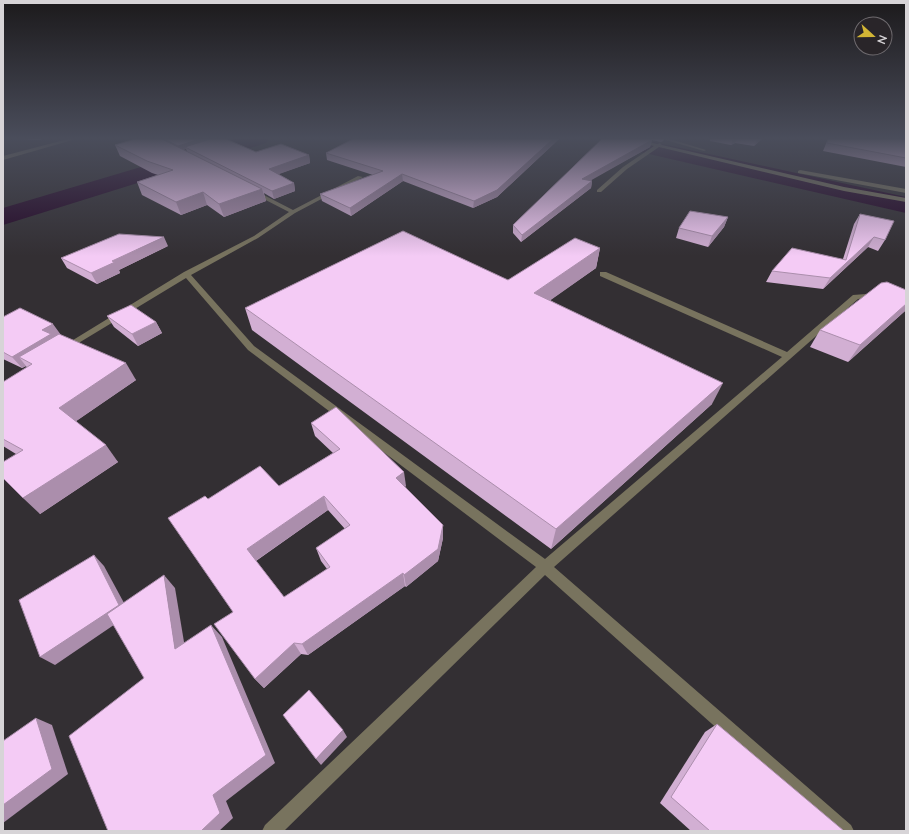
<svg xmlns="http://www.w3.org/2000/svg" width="909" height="834" viewBox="0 0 909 834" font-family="Lato,sans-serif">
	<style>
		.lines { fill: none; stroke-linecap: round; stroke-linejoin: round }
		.river { fill: #250727; fill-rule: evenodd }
		.minor { fill: #78735e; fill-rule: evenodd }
		.wall { fill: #d2afd3; fill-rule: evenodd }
		.shaded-wall { fill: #ab8eac }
		.building { fill: #f4cbf5; stroke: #ab8eac; fill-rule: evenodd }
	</style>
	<rect width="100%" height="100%" fill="#332f33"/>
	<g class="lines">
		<g class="river">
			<path d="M 235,139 L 269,139 L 266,143 L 3,225 L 3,208 Z"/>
			<path d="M 600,139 L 640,139 L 906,197 L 906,213 L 610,145 L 603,143 Z"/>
		</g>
		<g class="minor">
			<path d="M 68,139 L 76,139 L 3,160 L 3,156 Z"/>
			<path d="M 628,139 L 637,139 L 657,144 L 660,143 L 662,145 L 844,187 L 906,198 L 906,202 L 844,191 L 659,147 L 627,169 L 601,192 L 597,192 L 597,190 L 623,167 L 654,146 Z"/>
			<path d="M 662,139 L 670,139 L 706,150 L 704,151 Z"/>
			<path d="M 800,170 L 906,189 L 906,193 L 798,173 L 798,171 Z"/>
			<path d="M 358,176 L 363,177 L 295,213 L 258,238 L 191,275 L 254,346 L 545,559 L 782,357 L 600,276 L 600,272 L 606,272 L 787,352 L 853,295 L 879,293 L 879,297 L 858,299 L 554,567 L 851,825 L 854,831 L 832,831 L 545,575 L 284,831 L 262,831 L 265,825 L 536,567 L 248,350 L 186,278 L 67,350 L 61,350 L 60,348 L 184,272 L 254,236 L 289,212 L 252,193 L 252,191 L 256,191 L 293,210 Z"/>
		</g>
	</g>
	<g class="wall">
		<path d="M 14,139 L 43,139 L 40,140 Z"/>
		<path d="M 163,139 L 256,152 L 309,155 L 310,163 L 278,174 L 294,183 L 295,191 L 274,199 L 264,193 L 266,201 L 224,217 L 207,205 L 181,215 L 142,195 L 137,182 L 158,175 L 152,173 L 120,156 L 115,145 L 164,140 ZM 186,149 L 187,152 L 183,150 Z"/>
		<path d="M 353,139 L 559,139 L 497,197 L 473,208 L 403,181 L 351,216 L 322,201 L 320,194 L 373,175 L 327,160 L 326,153 Z"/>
		<path d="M 602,139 L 664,139 L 663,141 L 661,142 L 652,140 L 650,147 L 590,180 L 592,181 L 591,188 L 521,242 L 513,233 L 513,225 Z"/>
		<path d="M 710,139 L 762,139 L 754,146 L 735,143 L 731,145 L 710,141 Z"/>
		<path d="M 828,139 L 906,139 L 906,167 L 823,151 Z"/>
		<path d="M 860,214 L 885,240 L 878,251 L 868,247 L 823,289 L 766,282 L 772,271 L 843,259 L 854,224 Z"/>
		<path d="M 728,217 L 724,227 L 708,247 L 676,238 L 679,228 Z"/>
		<path d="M 168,246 L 119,270 L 120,273 L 97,284 L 67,268 L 61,258 Z"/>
		<path d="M 600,248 L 596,268 L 550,300 L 712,404 L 551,549 L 252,330 L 245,308 L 508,280 Z"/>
		<path d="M 906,290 L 906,309 L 905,311 L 848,362 L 810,347 L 820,330 Z"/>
		<path d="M 107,316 L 156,322 L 162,333 L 138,346 L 114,327 Z"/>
		<path d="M 3,317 L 60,335 L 136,380 L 76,421 L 118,462 L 40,514 L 16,454 L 3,446 L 3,382 L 27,368 L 26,366 L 22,368 L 3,359 Z"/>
		<path d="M 311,423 L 406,486 L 405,486 L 443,538 L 438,561 L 406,587 L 405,586 L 308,655 L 301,654 L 264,688 L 255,679 L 233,612 L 208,499 L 279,486 L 333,453 L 315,436 ZM 328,510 L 345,529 L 316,548 L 321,561 L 327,569 L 284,597 L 256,561 Z"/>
		<path d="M 717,724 L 844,831 L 691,831 L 660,803 L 705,732 Z"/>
	</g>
	<g class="shaded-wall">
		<path d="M 200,139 L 213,139 L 185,147 L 186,149 L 180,150 L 178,146 Z"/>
		<path d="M 553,139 L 559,139 L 497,197 L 473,208 L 474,201 Z"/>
		<path d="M 733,139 L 737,139 L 735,143 L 731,145 Z"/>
		<path d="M 757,139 L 762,139 L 754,146 L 757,140 Z"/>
		<path d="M 652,140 L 650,147 L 581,186 L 582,179 Z"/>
		<path d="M 309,155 L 310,163 L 271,177 L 269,169 Z"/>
		<path d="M 402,174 L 403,181 L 351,216 L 350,208 Z"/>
		<path d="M 592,181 L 591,188 L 521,242 L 522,235 Z"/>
		<path d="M 294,183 L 295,191 L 274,199 L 272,191 Z"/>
		<path d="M 262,189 L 266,201 L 224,217 L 219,204 Z"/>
		<path d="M 203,192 L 207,205 L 181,215 L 176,202 Z"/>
		<path d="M 728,217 L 724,227 L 708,247 L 712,236 Z"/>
		<path d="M 164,237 L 168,246 L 119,270 L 120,273 L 97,284 L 91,273 L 112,261 Z"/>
		<path d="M 874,237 L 868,247 L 823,289 L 830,278 Z"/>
		<path d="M 600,248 L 596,268 L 531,314 L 534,293 Z"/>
		<path d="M 906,304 L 906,309 L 905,311 L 848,362 L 860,345 Z"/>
		<path d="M 156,322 L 162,333 L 138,346 L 132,334 Z"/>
		<path d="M 53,324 L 61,335 L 19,357 L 26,366 L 22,368 L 12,357 L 42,330 Z"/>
		<path d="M 126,363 L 136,380 L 72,424 L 59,408 Z"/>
		<path d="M 723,383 L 712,404 L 551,549 L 556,529 Z"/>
		<path d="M 106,445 L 118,462 L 40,514 L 23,498 Z"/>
		<path d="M 404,472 L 406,486 L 398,491 L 396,478 Z"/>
		<path d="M 324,496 L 328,510 L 254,562 L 247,549 Z"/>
		<path d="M 443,525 L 443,538 L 438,561 L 406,587 L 404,575 Z"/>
		<path d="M 94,555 L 104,566 L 130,614 L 55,665 L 40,657 Z"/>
		<path d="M 403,573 L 405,586 L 308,655 L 302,644 Z"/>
		<path d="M 164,575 L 175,588 L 187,660 L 175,649 Z"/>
		<path d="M 211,625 L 222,637 L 275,763 L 226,801 L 233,818 L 219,831 L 201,831 Z"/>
		<path d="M 294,643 L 301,654 L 264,688 L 255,679 Z"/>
		<path d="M 36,718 L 52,725 L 68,774 L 3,823 L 3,805 Z"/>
		<path d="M 343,730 L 347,737 L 321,765 L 316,759 Z"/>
	</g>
	<g class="building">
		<path d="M 135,139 L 162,139 L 262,189 L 219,204 L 203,192 L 176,202 L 137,182 L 173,170 L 147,161 L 115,145 Z"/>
		<path d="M 164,139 L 200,139 L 178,146 Z"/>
		<path d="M 210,139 L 226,139 L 256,152 L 281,144 L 309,155 L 269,169 L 294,183 L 272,191 L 185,147 Z"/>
		<path d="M 353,139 L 553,139 L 497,190 L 474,201 L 402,174 L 350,208 L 320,194 L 383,171 L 326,153 Z"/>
		<path d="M 602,139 L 649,139 L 652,140 L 582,179 L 592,181 L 522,235 L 513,225 Z"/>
		<path d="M 828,139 L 906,139 L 906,158 L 827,143 Z"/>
		<path d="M 690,211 L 728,217 L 712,236 L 679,228 Z"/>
		<path d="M 860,214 L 894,221 L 885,240 L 874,237 L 830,278 L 772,271 L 792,248 L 846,260 Z"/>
		<path d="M 403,231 L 508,280 L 575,238 L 600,248 L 534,293 L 723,383 L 556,529 L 245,308 Z"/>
		<path d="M 119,234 L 164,237 L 112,261 L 115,262 L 91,273 L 61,258 Z"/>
		<path d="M 887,282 L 906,290 L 906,304 L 860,345 L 820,330 L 881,283 Z"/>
		<path d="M 131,305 L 156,322 L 132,334 L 107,316 Z"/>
		<path d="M 20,308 L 53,324 L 42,330 L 51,334 L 12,357 L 3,352 L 3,317 Z"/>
		<path d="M 59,334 L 126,363 L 59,408 L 106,445 L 23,498 L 3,478 L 3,462 L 23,450 L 3,439 L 3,382 L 32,364 L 19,357 Z"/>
		<path d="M 336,407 L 404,472 L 396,478 L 443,525 L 438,549 L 404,575 L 403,573 L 302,644 L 294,643 L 255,679 L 214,624 L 233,612 L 168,518 L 205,496 L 208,499 L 260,466 L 279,486 L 340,449 L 311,423 ZM 324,496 L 350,525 L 316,548 L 330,567 L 284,597 L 247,549 Z"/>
		<path d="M 94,555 L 119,605 L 40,657 L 19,600 Z"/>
		<path d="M 164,575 L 175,649 L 211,625 L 266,755 L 213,795 L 220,813 L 201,831 L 108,831 L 69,736 L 144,678 L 107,614 Z"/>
		<path d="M 309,690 L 343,730 L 316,759 L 283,715 Z"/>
		<path d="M 36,718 L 52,769 L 3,805 L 3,741 Z"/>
		<path d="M 717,724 L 844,831 L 710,831 L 671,797 Z"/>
	</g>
	<linearGradient id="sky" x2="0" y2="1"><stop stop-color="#1c1a1c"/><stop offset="0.54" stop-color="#4a4d5b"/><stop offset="1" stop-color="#4a4d5b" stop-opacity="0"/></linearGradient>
	<rect width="909" height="256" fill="url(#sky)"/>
	<rect width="909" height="834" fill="none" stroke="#d7d4d7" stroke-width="8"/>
	<g transform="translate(873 36) rotate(111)"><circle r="19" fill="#292529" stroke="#6f6b6f"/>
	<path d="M0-3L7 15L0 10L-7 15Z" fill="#d3b635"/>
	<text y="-6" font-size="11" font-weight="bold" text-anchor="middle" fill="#d7d4d7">N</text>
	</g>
</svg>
